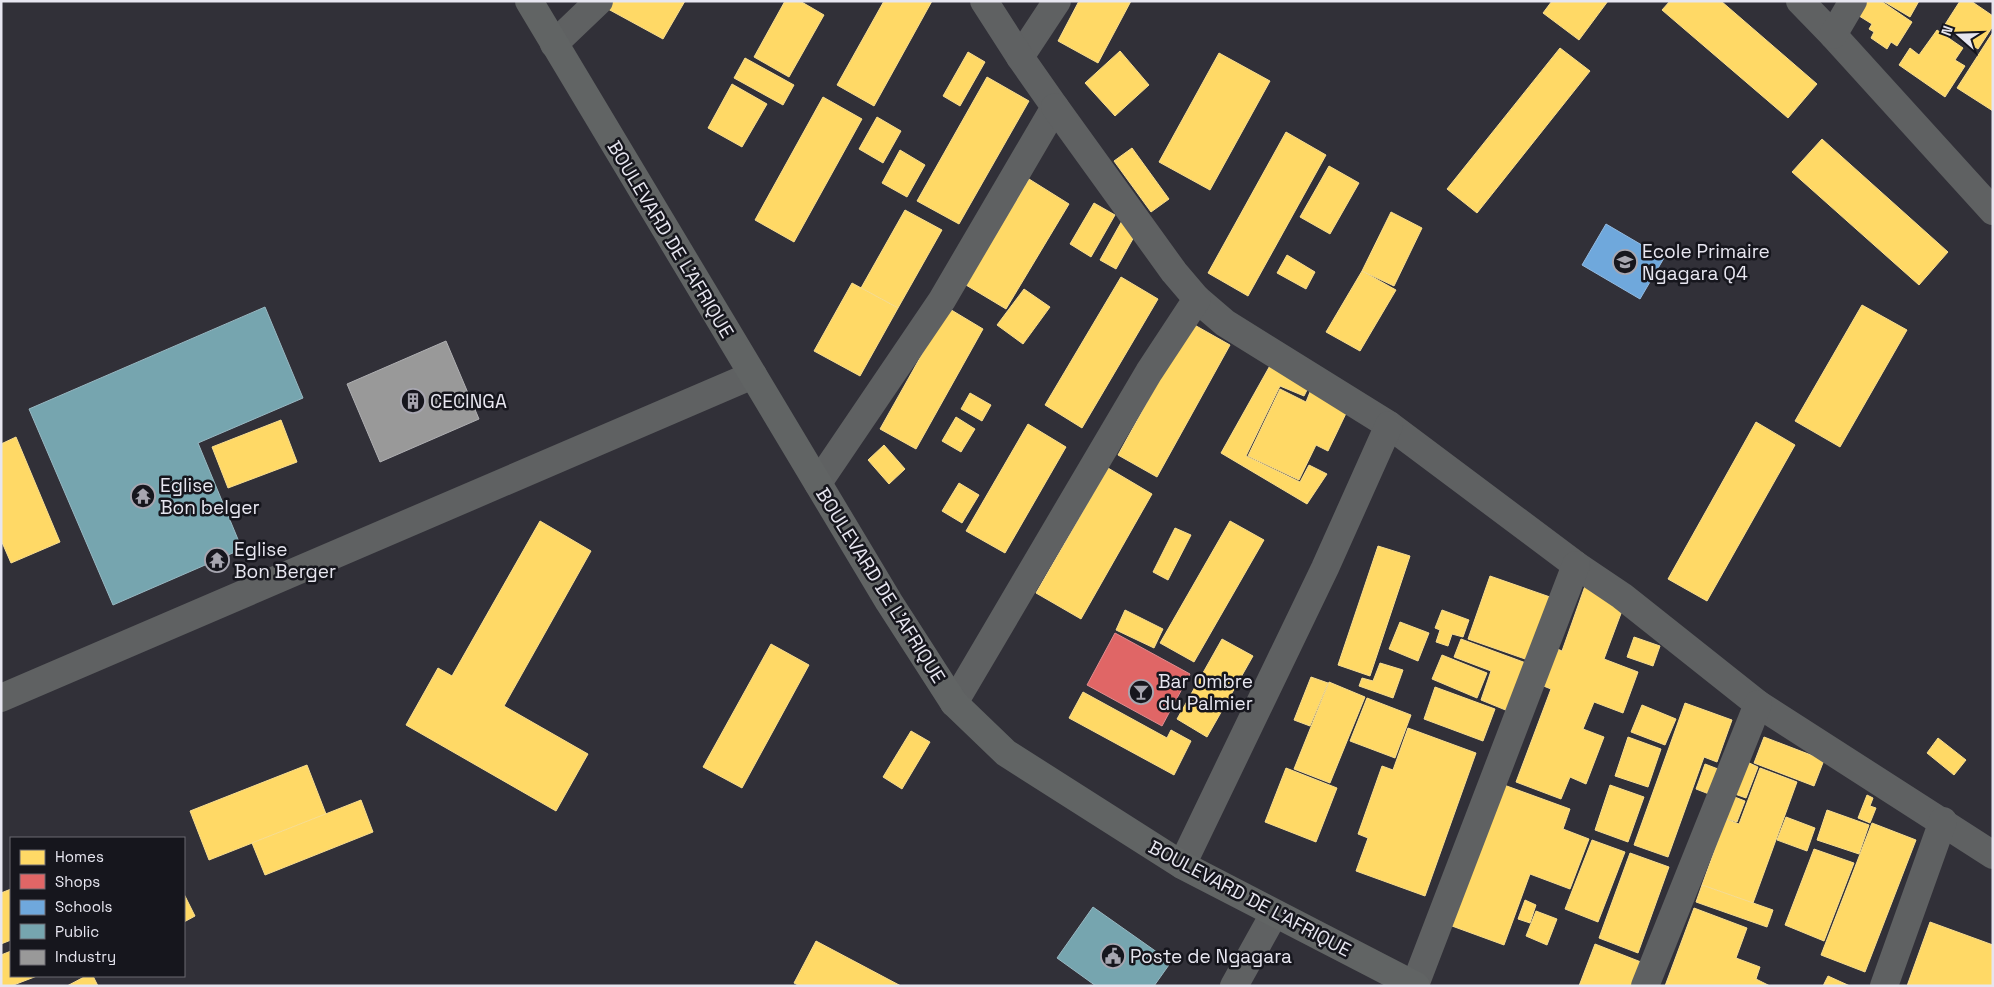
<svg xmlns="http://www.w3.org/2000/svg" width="1994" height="987" viewBox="0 0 1994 987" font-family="'Space Grotesk',sans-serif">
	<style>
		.homes { fill: #ffd966; stroke: #f8dd8f }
		.shops { fill: #e06666; stroke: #e28c8f }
		.schools { fill: #6fa8dc; stroke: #93bbe2 }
		.public { fill: #76a5af; stroke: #98b8c2 }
		.industry { fill: #999; stroke: #b0b0b3 }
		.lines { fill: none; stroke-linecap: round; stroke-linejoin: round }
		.street { stroke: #5f6162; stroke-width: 28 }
		.secondary { stroke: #616464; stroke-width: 28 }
		.labels { text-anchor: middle; stroke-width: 5; stroke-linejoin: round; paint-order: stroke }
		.street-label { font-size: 19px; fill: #e7e6f0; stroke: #16161d }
		.poi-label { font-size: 19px; fill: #e7e6f0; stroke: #16161d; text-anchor: start }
	</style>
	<rect width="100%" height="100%" fill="#313038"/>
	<g class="homes">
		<path d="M 612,1 L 685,1 L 663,39 L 608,9 Z"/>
		<path d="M 785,1 L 800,1 L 824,15 L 789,77 L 754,57 Z"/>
		<path d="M 884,1 L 932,1 L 874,106 L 837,85 Z"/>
		<path d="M 1079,1 L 1131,1 L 1098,63 L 1058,41 Z"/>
		<path d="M 1552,1 L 1608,1 L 1579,40 L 1543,13 Z"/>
		<path d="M 1670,1 L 1721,1 L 1817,84 L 1788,118 L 1662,10 Z"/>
		<path d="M 1853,1 L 1881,1 L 1912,22 L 1897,46 L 1891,42 L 1887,49 L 1871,38 L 1874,32 L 1869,29 L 1872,24 L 1848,9 Z"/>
		<path d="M 1883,1 L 1919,1 L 1910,17 Z"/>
		<path d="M 1960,1 L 1971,1 L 1993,16 L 1993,26 L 1978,49 L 1944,26 Z"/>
		<path d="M 1937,30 L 1963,48 L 1955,60 L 1965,66 L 1945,97 L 1899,65 L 1910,48 L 1919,55 Z"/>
		<path d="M 1993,32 L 1993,111 L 1957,88 Z"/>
		<path d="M 1560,48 L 1590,71 L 1477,213 L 1447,189 Z"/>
		<path d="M 1120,51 L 1149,85 L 1115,116 L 1085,83 Z"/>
		<path d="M 968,52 L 985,62 L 960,106 L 943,96 Z"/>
		<path d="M 1219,53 L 1270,81 L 1210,190 L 1159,162 Z"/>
		<path d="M 745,58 L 794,85 L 783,105 L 734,78 Z"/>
		<path d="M 987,77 L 1029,101 L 959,224 L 917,201 Z"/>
		<path d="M 732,84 L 767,104 L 742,147 L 708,128 Z"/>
		<path d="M 823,97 L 862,119 L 794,242 L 755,220 Z"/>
		<path d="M 877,117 L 901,131 L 883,163 L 859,149 Z"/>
		<path d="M 1286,132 L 1326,155 L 1248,296 L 1208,273 Z"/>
		<path d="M 1822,139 L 1948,252 L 1919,285 L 1792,172 Z"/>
		<path d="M 1132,148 L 1169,199 L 1151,212 L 1114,161 Z"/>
		<path d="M 900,150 L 925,165 L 907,197 L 882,183 Z"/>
		<path d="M 1329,166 L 1359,183 L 1330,234 L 1300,217 Z"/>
		<path d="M 1029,179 L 1069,204 L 1006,309 L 966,285 Z"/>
		<path d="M 1094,203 L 1115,215 L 1091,257 L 1070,244 Z"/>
		<path d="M 905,210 L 942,230 L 898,308 L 861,288 Z"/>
		<path d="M 1391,212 L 1422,228 L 1394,286 L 1362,271 Z"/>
		<path d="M 1123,219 L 1139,228 L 1116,269 L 1100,260 Z"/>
		<path d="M 1287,255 L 1315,272 L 1306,289 L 1277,273 Z"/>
		<path d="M 1362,271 L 1396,290 L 1360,351 L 1326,332 Z"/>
		<path d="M 1121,277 L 1158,299 L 1082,428 L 1045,405 Z"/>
		<path d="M 852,283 L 898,308 L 860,376 L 814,351 Z"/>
		<path d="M 1024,289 L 1050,307 L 1023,344 L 997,325 Z"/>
		<path d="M 1862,305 L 1907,330 L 1840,447 L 1795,421 Z"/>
		<path d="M 948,308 L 983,329 L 916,449 L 880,429 Z"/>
		<path d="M 1191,323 L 1230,345 L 1157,477 L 1118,455 Z"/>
		<path d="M 1272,362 L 1312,380 L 1304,396 L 1280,386 L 1246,456 L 1300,482 L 1309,465 L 1327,474 L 1307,504 L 1221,453 Z"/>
		<path d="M 1312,387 L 1350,405 L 1328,451 L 1316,445 L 1299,480 L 1248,456 L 1280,389 L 1306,402 Z"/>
		<path d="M 970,393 L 991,405 L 982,421 L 961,409 Z"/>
		<path d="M 956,417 L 975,429 L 961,452 L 942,441 Z"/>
		<path d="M 281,420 L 297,462 L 228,488 L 212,447 Z"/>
		<path d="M 1756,422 L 1795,445 L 1707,601 L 1668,579 Z"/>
		<path d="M 1028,424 L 1066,447 L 1005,553 L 966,531 Z"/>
		<path d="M 16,437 L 60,542 L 11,563 L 1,540 L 1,444 Z"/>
		<path d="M 884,445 L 905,469 L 889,484 L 868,460 Z"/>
		<path d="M 1108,468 L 1152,494 L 1081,619 L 1036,593 Z"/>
		<path d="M 959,483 L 979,495 L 962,523 L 942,511 Z"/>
		<path d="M 540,521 L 591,551 L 504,706 L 588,754 L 556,811 L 406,725 L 438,668 L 452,676 Z"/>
		<path d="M 1230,521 L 1264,540 L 1194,662 L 1160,643 Z"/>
		<path d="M 1175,528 L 1191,535 L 1168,580 L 1153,572 Z"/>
		<path d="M 1378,546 L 1410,556 L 1370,676 L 1338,665 Z"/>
		<path d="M 1490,576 L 1550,597 L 1528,660 L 1468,639 Z"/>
		<path d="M 1585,586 L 1626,600 L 1604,659 L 1638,672 L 1623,713 L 1594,702 L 1583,729 L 1604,737 L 1586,784 L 1570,777 L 1561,799 L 1516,782 L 1551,689 L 1541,685 L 1555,648 L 1562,651 Z"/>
		<path d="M 1125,610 L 1163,629 L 1154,648 L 1116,630 Z"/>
		<path d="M 1442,610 L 1469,620 L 1463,637 L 1452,634 L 1448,646 L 1436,642 L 1440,630 L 1435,628 Z"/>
		<path d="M 1400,622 L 1429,633 L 1418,661 L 1389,649 Z"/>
		<path d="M 1634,637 L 1660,646 L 1653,666 L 1627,657 Z"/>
		<path d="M 1222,639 L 1253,656 L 1207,737 L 1177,719 Z"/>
		<path d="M 1461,639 L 1526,663 L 1508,711 L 1481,700 L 1491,671 L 1454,657 Z"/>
		<path d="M 771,644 L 809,665 L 742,788 L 703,767 Z"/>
		<path d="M 1442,655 L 1487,673 L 1477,698 L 1432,679 Z"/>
		<path d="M 1380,663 L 1403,670 L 1393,698 L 1359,686 L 1362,678 L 1373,681 Z"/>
		<path d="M 1311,677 L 1328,683 L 1310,726 L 1294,720 Z"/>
		<path d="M 1329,682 L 1365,697 L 1330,783 L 1294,769 Z"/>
		<path d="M 1435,687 L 1495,709 L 1483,741 L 1424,719 Z"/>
		<path d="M 1083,692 L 1167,738 L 1171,730 L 1191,741 L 1174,775 L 1069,718 Z"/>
		<path d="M 1367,698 L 1411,715 L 1395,758 L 1350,741 Z"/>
		<path d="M 1685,703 L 1732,720 L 1717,762 L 1704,757 L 1668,857 L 1634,845 Z"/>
		<path d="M 1642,705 L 1676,719 L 1665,745 L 1631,732 Z"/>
		<path d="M 1408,728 L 1476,753 L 1425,896 L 1356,871 L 1368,838 L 1358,834 L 1382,766 L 1393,770 Z"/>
		<path d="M 911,731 L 930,742 L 902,789 L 883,777 Z"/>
		<path d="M 1628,737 L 1661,749 L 1648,787 L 1615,776 Z"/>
		<path d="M 1764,737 L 1824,760 L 1814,786 L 1754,763 Z"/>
		<path d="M 1938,738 L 1966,760 L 1954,775 L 1927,753 Z"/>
		<path d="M 1745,761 L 1758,767 L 1746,798 L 1732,793 Z"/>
		<path d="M 1705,764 L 1718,769 L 1709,794 L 1696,789 Z"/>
		<path d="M 307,765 L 326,814 L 209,860 L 190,811 Z"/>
		<path d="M 1286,768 L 1337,788 L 1316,842 L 1265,822 Z"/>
		<path d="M 1760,768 L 1797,782 L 1753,903 L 1702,885 L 1726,819 L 1739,824 Z"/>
		<path d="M 1504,785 L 1570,809 L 1563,829 L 1589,839 L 1570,889 L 1530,874 L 1504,945 L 1452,926 Z"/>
		<path d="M 1610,785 L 1644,797 L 1628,842 L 1595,830 Z"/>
		<path d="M 1867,795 L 1873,798 L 1870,806 L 1876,808 L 1870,823 L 1858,818 Z"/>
		<path d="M 1732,796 L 1745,801 L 1737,822 L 1724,818 Z"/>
		<path d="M 361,800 L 373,832 L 265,875 L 252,843 Z"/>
		<path d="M 1827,810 L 1869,825 L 1859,854 L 1817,840 Z"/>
		<path d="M 1786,817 L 1815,828 L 1807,851 L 1777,840 Z"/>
		<path d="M 1872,823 L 1916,840 L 1865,972 L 1821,955 Z"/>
		<path d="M 1592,840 L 1625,852 L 1598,922 L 1565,909 Z"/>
		<path d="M 1814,849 L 1854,863 L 1824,941 L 1785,925 Z"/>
		<path d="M 1630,853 L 1669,867 L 1638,953 L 1599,938 Z"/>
		<path d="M 1702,885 L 1773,910 L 1767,927 L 1696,902 Z"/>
		<path d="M 11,889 L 11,940 L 1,944 L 1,893 Z"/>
		<path d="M 184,894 L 195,916 L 184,922 Z"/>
		<path d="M 1525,900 L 1536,905 L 1530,923 L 1518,919 Z"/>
		<path d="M 1694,908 L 1747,928 L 1736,958 L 1760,967 L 1756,979 L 1770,986 L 1665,986 Z"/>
		<path d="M 1536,911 L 1557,919 L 1547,945 L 1526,936 Z"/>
		<path d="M 1930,922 L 1993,945 L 1993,986 L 1907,986 Z"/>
		<path d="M 816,941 L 901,986 L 800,986 L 794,983 Z"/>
		<path d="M 1595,944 L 1641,962 L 1632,986 L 1579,986 Z"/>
		<path d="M 11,951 L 11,976 L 37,976 L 11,986 L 1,986 L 1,955 Z"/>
		<path d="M 86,976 L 93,976 L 98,986 L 67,986 Z"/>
		<path d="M 1828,976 L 1850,986 L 1823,986 Z"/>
	</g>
	<path class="shops" d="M 1115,633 L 1190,674 L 1162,726 L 1087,685 Z"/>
	<path class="schools" d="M 1606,224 L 1664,258 L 1640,299 L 1582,265 Z"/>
	<g class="public">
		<path d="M 265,307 L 303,398 L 198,443 L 242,549 L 113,605 L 29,409 Z"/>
		<path d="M 1093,907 L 1171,962 L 1154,986 L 1096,986 L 1057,958 Z"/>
	</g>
	<path class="industry" d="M 446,341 L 479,419 L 380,462 L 347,384 Z"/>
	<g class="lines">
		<g class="street">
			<path d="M 1800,1 L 1833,35 L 1993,211"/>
			<path d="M 1833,35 L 1853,1"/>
			<path d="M 554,44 L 599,1"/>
			<path d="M 1020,57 L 1057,1"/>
			<path d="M 1197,299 L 1225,323 L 1389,425 L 1576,565 L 1622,596 L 1758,704 L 1993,855"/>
			<path d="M 818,483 L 942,300 L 1055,107 L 1020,57 L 984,1"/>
			<path d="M 1,698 L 753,375"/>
			<path d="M 954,703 L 1149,372 L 1197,299 L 1174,272 L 1055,107"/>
			<path d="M 1182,865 L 1325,568 L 1389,425"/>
			<path d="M 1415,985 L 1576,565"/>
			<path d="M 1234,986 L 1274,914"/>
			<path d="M 1645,986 L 1758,704"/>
			<path d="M 1884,986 L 1943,821"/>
		</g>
		<path class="secondary" d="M 529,1 L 889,602 L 954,703 L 1006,753 L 1182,865 L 1416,986"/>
	</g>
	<defs>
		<symbol id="school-ring" viewBox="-11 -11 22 22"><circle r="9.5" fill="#16161d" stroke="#a7a6b0" stroke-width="1.5"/><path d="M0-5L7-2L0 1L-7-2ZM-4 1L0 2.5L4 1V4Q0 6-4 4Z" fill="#a7a6b0"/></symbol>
		<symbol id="building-ring" viewBox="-11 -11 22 22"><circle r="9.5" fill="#16161d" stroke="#a7a6b0" stroke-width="1.5"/><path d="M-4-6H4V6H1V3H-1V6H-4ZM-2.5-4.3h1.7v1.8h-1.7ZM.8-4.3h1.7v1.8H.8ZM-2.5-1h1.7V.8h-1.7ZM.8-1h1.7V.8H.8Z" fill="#a7a6b0"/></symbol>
		<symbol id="temple-ring" viewBox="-11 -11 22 22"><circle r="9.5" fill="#16161d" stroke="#a7a6b0" stroke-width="1.5"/><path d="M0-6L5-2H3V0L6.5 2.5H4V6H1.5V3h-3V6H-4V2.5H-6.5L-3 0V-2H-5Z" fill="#a7a6b0"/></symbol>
		<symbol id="bar-ring" viewBox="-11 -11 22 22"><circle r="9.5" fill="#16161d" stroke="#a7a6b0" stroke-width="1.5"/><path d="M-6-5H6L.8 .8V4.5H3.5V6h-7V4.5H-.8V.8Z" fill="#a7a6b0"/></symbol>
		<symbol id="civic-ring" viewBox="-11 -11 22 22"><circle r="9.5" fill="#16161d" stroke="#a7a6b0" stroke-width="1.5"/><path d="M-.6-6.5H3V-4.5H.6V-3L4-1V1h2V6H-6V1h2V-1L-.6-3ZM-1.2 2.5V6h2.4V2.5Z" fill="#a7a6b0"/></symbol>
	</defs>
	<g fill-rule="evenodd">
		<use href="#school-ring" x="1611" y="248" width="28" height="28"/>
		<use href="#building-ring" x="399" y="387" width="28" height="28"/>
		<use href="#temple-ring" x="129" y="482" width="28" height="28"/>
		<use href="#temple-ring" x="203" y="546" width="28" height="28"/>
		<use href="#bar-ring" x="1127" y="678" width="28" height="28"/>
		<use href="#civic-ring" x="1099" y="942" width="28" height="28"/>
	</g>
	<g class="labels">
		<g class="street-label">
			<text transform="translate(671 239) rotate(59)" y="7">BOULEVARD DE L'AFRIQUE</text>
			<text transform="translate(881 585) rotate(58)" y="7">BOULEVARD DE L'AFRIQUE</text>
			<text transform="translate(1250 898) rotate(28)" y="7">BOULEVARD DE L'AFRIQUE</text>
		</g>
		<g class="poi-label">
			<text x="1642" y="258">Ecole Primaire<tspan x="1642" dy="22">Ngagara Q4</tspan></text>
			<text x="430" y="408">CECINGA</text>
			<text x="160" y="492">Eglise<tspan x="160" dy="22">Bon belger</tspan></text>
			<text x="234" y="556">Eglise<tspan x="234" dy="22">Bon Berger</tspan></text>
			<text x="1158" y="688">Bar Ombre<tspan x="1158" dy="22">du Palmier</tspan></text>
			<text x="1130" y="963">Poste de Ngagara</text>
		</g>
	</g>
	<rect width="1994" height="987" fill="none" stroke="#e7e6f0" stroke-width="5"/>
	<rect x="10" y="837" width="175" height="140" fill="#16161d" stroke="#6a6971"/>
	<rect x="20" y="850" width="25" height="15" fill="#ffd966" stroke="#6a6971"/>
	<text x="55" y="862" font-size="15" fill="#e7e6f0">Homes</text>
	<rect x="20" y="874" width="25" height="15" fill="#e06666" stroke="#6a6971"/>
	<text x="55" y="887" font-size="15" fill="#e7e6f0">Shops</text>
	<rect x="20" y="900" width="25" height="15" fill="#6fa8dc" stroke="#6a6971"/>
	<text x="55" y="912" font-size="15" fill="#e7e6f0">Schools</text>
	<rect x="20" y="924" width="25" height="15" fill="#76a5af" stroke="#6a6971"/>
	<text x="55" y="937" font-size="15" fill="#e7e6f0">Public</text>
	<rect x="20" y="950" width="25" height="15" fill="#999999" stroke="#6a6971"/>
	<text x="55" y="962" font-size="15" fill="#e7e6f0">Industry</text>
	<g transform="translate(1959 35) rotate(290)" stroke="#16161d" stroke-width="4" paint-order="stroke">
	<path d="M0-4L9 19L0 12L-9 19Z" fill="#e7e6f0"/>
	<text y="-8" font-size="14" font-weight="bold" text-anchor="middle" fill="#e7e6f0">N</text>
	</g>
</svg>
